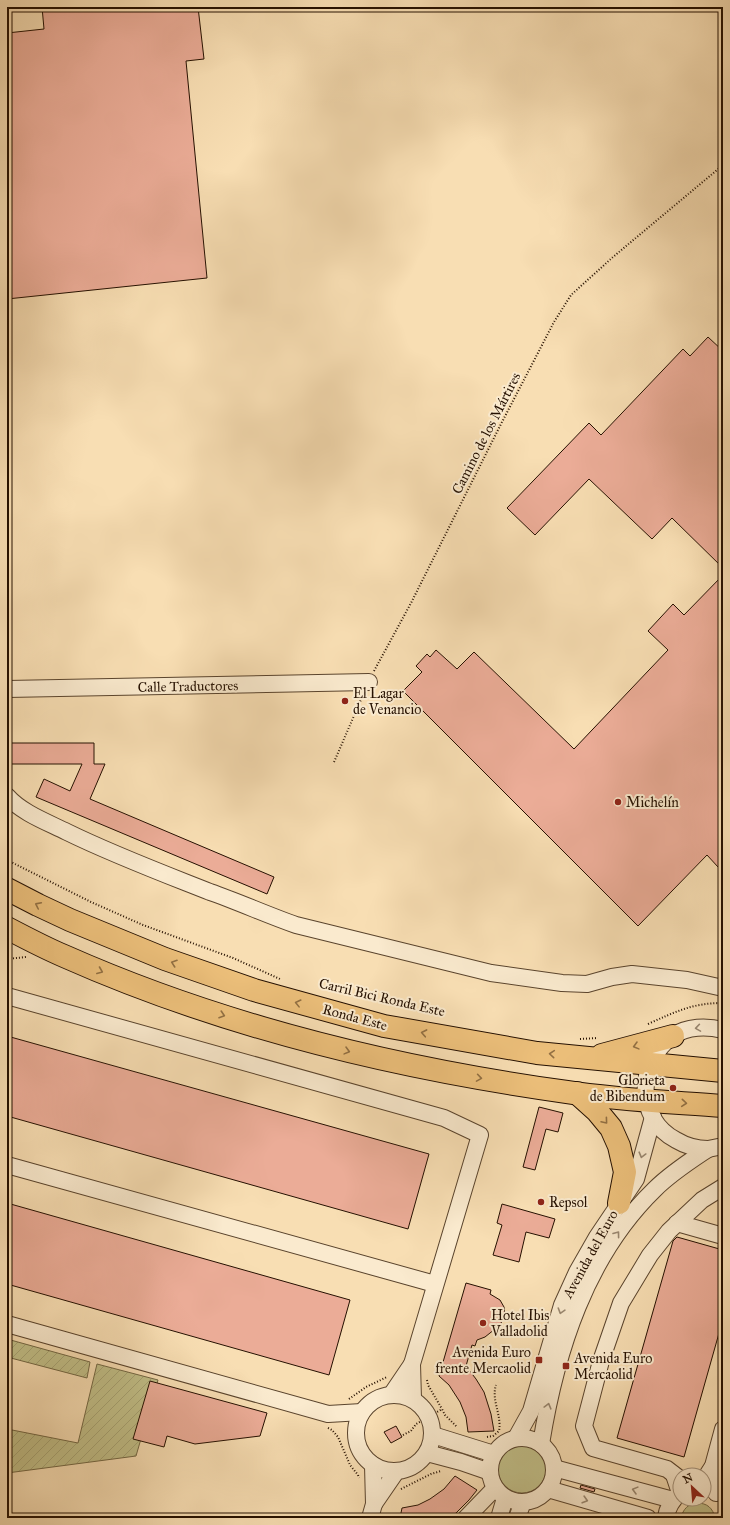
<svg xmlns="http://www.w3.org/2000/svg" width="730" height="1525" viewBox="0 0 730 1525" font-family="'IM FELL Great Primer',serif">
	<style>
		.grass { fill: #c2c089; stroke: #746844 }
		.garden { fill: url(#garden-furrows); stroke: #746844 }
		.building { fill: #ebac97; stroke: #251000 }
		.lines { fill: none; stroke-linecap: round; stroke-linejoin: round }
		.minor-casing { stroke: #5a442d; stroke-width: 18 }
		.highway-casing { stroke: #251000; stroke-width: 24 }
		.path { stroke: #251000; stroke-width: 2; stroke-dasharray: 1 2; stroke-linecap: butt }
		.minor { stroke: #faeace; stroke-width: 16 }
		.highway { stroke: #ecbf7a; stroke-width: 22 }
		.oneway { stroke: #927043 }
		.oneway2 { stroke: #9a8871 }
		.poi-dot { fill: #8f2418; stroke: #faeace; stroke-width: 1.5 }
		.labels { text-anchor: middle; stroke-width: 4; stroke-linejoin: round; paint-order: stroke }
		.street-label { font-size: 14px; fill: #251000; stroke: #faeace }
		.poi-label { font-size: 14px; fill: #251000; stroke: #faeace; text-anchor: start }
	</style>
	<defs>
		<pattern id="garden-furrows" width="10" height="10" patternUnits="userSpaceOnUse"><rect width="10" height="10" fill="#c2c089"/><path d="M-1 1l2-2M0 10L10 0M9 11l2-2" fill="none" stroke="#a7a474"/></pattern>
	</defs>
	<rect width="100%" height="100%" fill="#f8deb3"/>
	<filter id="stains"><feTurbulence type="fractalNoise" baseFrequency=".005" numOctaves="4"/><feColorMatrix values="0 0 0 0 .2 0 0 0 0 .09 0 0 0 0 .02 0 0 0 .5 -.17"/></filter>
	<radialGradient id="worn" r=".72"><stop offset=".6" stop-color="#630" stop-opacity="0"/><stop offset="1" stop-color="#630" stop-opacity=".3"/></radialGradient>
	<g class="grass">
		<circle cx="522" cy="1469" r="24"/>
		<path d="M 697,1503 C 707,1503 713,1508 715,1518 L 681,1518 C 683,1509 688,1504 697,1503 Z"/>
	</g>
	<g class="garden">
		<path d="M 7,1339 L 90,1362 L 87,1378 L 7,1357 Z"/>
		<path d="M 97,1364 L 158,1380 L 136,1456 L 7,1473 L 7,1429 L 78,1443 Z"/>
	</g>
	<g class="building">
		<path d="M 42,7 L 198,7 L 204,59 L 186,61 L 207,278 L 7,299 L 7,33 L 44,29 Z"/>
		<path d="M 708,337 L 723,351 L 723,568 L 672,518 L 652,539 L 589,479 L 535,535 L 507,508 L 589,423 L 601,435 L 683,349 L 690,356 Z"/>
		<path d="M 723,575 L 723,862 L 718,867 L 707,855 L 638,926 L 403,691 L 422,672 L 416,666 L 427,654 L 430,657 L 436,650 L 457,669 L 474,652 L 574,749 L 668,650 L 648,631 L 673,604 L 684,615 Z"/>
		<path d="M 7,743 L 94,743 L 94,764 L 105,764 L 90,799 L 274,877 L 267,894 L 36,797 L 44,779 L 70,791 L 82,764 L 7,764 Z"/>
		<path d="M 7,1036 L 429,1154 L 408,1229 L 7,1116 Z"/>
		<path d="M 539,1107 L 563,1113 L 558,1132 L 546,1129 L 535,1170 L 523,1167 Z"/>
		<path d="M 7,1203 L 350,1300 L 329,1375 L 7,1284 Z"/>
		<path d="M 502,1204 L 555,1219 L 549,1238 L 526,1232 L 519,1262 L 493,1255 L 502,1225 L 497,1223 Z"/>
		<path d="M 677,1237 L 723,1250 L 723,1319 L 684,1457 L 617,1438 L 673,1241 Z"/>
		<path d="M 466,1283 L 491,1290 L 490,1294 L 500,1300 L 504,1307 L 505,1315 L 500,1325 L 485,1337 L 477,1340 L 475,1346 L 472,1345 L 466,1366 L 476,1379 L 484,1392 L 491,1414 L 494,1431 L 468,1432 L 466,1417 L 460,1402 L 449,1385 L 439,1376 Z"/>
		<path d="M 150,1381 L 267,1413 L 260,1436 L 195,1444 L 167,1436 L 164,1447 L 133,1439 Z"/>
		<path d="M 396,1426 L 402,1437 L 391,1443 L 384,1432 Z"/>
		<path d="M 455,1476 L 477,1490 L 469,1500 L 456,1513 L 449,1518 L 400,1518 L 402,1508 L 418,1505 L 430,1499 L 444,1489 Z"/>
		<path d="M 581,1485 L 595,1489 L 594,1492 L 580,1488 Z"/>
	</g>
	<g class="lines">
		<defs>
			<g id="minor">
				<path d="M 7,689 L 369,682"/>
				<path d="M 7,796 C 22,813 47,822 67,832 C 114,855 162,873 210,892 C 239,902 267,915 296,925 L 491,973 L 562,983 L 587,984 L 612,977 L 632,974 L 687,980 L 723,988"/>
				<path d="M 7,996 L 444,1118 L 480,1135 L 412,1364 L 413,1399"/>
				<path d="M 723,1030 C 707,1026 687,1026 673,1036 C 637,1061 635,1119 676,1140 C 686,1146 697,1149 708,1149 C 713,1148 718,1147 723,1146"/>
				<path d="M 7,1165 L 435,1284"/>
				<path d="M 677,1223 L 723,1236"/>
				<path d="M 7,1324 L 328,1414 L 362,1412"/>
				<circle cx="394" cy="1433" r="38"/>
				<path d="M 391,1395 L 412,1364"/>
				<path d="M 433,1435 L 494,1454"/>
				<circle cx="522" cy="1470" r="32"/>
				<path d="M 516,1438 L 531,1411 L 562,1305 L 577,1272 L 597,1237 L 636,1179 L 653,1117"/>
				<path d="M 541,1444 C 556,1351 586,1256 655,1189 C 671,1173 690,1161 708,1149"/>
				<path d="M 427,1453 L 461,1462 L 490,1472"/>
				<path d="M 713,1466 L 716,1493"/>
				<path d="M 554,1468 L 673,1500"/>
				<path d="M 680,1479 L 667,1469 L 593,1448 L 584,1426 L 601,1361 L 621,1303 L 650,1255 L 669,1231 L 702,1200 L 723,1187"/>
				<path d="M 704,1480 L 713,1466 L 723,1429"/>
				<path d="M 548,1489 L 648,1518"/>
				<path d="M 374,1504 L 396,1472"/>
				<path d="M 370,1518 L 374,1504 L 373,1465"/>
				<path d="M 466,1518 L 495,1488"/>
				<path d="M 499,1518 L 505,1498"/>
				<path d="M 517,1518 L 523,1502"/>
				<path d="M 666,1518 C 667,1507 672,1500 680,1493 L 674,1475"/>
			</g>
			<g id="highway">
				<path d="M 7,889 L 38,905 L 70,920 L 165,959 L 254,990 L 384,1026 L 537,1053 L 723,1071"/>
				<path d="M 7,928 C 26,938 45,948 64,956 C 224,1027 394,1068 567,1092 C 618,1100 671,1102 723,1106"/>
				<path d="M 602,1055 L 673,1036"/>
				<path d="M 577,1093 L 597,1111 L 611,1128 L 619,1146 L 625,1172 L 619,1203"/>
			</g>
		</defs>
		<use href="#minor" class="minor-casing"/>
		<use href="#highway" class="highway-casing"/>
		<g class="path">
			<path d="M 374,671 L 411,603 L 501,424 L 554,322 L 571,295 L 613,257 L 723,165"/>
			<path d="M 334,762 L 363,695"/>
			<path d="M 7,860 L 91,902 L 143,925 L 233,958 L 280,979"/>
			<path d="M 7,959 L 26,957"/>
			<path d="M 648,1024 C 675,1012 692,1003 723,1003"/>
			<path d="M 580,1039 L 598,1038"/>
			<path d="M 427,1380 L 428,1385 L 442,1409"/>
			<path d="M 349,1399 L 366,1387 L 387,1377"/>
			<path d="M 328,1428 L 332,1430 L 338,1437 L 350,1465 L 358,1475 L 359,1478"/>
			<path d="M 403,1435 L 411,1431 L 416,1424 L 442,1409 L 445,1415 L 457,1427"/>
			<path d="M 487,1437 L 493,1436 L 499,1431 C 502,1415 491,1400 496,1385"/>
			<path d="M 401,1489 L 431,1474 L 441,1471"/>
		</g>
		<use href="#minor" class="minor"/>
		<use href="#highway" class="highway"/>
	</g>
	<defs><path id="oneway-chevron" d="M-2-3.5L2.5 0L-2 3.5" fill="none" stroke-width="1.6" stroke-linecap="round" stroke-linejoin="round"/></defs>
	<g class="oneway">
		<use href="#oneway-chevron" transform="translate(38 905) rotate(-154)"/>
		<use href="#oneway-chevron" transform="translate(174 963) rotate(-161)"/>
		<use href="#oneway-chevron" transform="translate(100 971) rotate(22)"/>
		<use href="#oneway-chevron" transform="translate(298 1003) rotate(-166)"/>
		<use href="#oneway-chevron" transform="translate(222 1015) rotate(18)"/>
		<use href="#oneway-chevron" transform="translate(424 1033) rotate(-169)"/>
		<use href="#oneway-chevron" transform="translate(636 1046) rotate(165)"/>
		<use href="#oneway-chevron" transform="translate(347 1051) rotate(15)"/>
		<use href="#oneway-chevron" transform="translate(552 1054) rotate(-175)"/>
		<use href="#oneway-chevron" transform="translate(479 1078) rotate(9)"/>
		<use href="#oneway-chevron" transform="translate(684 1103) rotate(5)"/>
		<use href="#oneway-chevron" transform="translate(605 1121) rotate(50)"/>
	</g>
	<g class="oneway2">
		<use href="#oneway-chevron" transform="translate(698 1028) rotate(171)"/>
		<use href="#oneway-chevron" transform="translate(642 1155) rotate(105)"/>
		<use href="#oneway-chevron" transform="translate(617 1234) rotate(-53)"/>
		<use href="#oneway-chevron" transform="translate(561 1311) rotate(107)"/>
		<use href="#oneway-chevron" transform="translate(548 1406) rotate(-75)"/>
		<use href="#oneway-chevron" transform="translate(635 1490) rotate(-165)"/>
		<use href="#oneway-chevron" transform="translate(585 1500) rotate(16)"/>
	</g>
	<g class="poi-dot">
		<circle cx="345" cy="701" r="4"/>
		<circle cx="618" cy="802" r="4"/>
		<circle cx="673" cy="1088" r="4"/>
		<circle cx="541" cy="1202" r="4"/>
		<circle cx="483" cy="1323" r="4"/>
		<rect x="535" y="1356" width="8" height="8" rx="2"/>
		<rect x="562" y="1362" width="8" height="8" rx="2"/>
	</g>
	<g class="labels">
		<g class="street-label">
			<text transform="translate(486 433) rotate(-63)" y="5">Camino de los Mártires</text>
			<text transform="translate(188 686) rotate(-1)" y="5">Calle Traductores</text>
			<text transform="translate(382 997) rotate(13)" y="5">Carril Bici Ronda Este</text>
			<text transform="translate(355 1017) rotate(15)" y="5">Ronda Este</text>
			<text transform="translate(590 1254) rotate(-61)" y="5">Avenida del Euro</text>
		</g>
		<g class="poi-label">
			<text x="353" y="698">El Lagar<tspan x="353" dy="16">de Venancio</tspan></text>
			<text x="626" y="807">Michelín</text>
			<text x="665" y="1085" text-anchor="end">Glorieta<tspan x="665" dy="16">de Bibendum</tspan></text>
			<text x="549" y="1207">Repsol</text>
			<text x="491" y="1320">Hotel Ibis<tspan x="491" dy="16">Valladolid</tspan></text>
			<text x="531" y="1357" text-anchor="end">Avenida Euro<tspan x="531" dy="16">frente Mercaolid</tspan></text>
			<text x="574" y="1363">Avenida Euro<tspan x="574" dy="16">Mercaolid</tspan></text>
		</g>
	</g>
	<rect width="730" height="1525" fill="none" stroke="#f8deb3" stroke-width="24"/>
	<rect x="8" y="8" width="714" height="1509" fill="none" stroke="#251000" stroke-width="2"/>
	<rect x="12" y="12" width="706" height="1501" fill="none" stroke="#251000"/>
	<g transform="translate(692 1487) rotate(334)"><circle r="19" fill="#faeace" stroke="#a5937c"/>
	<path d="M0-3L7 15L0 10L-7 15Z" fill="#8f2418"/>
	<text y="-6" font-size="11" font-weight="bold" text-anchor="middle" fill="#251000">N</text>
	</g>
	<rect width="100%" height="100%" filter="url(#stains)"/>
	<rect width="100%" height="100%" fill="url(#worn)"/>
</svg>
